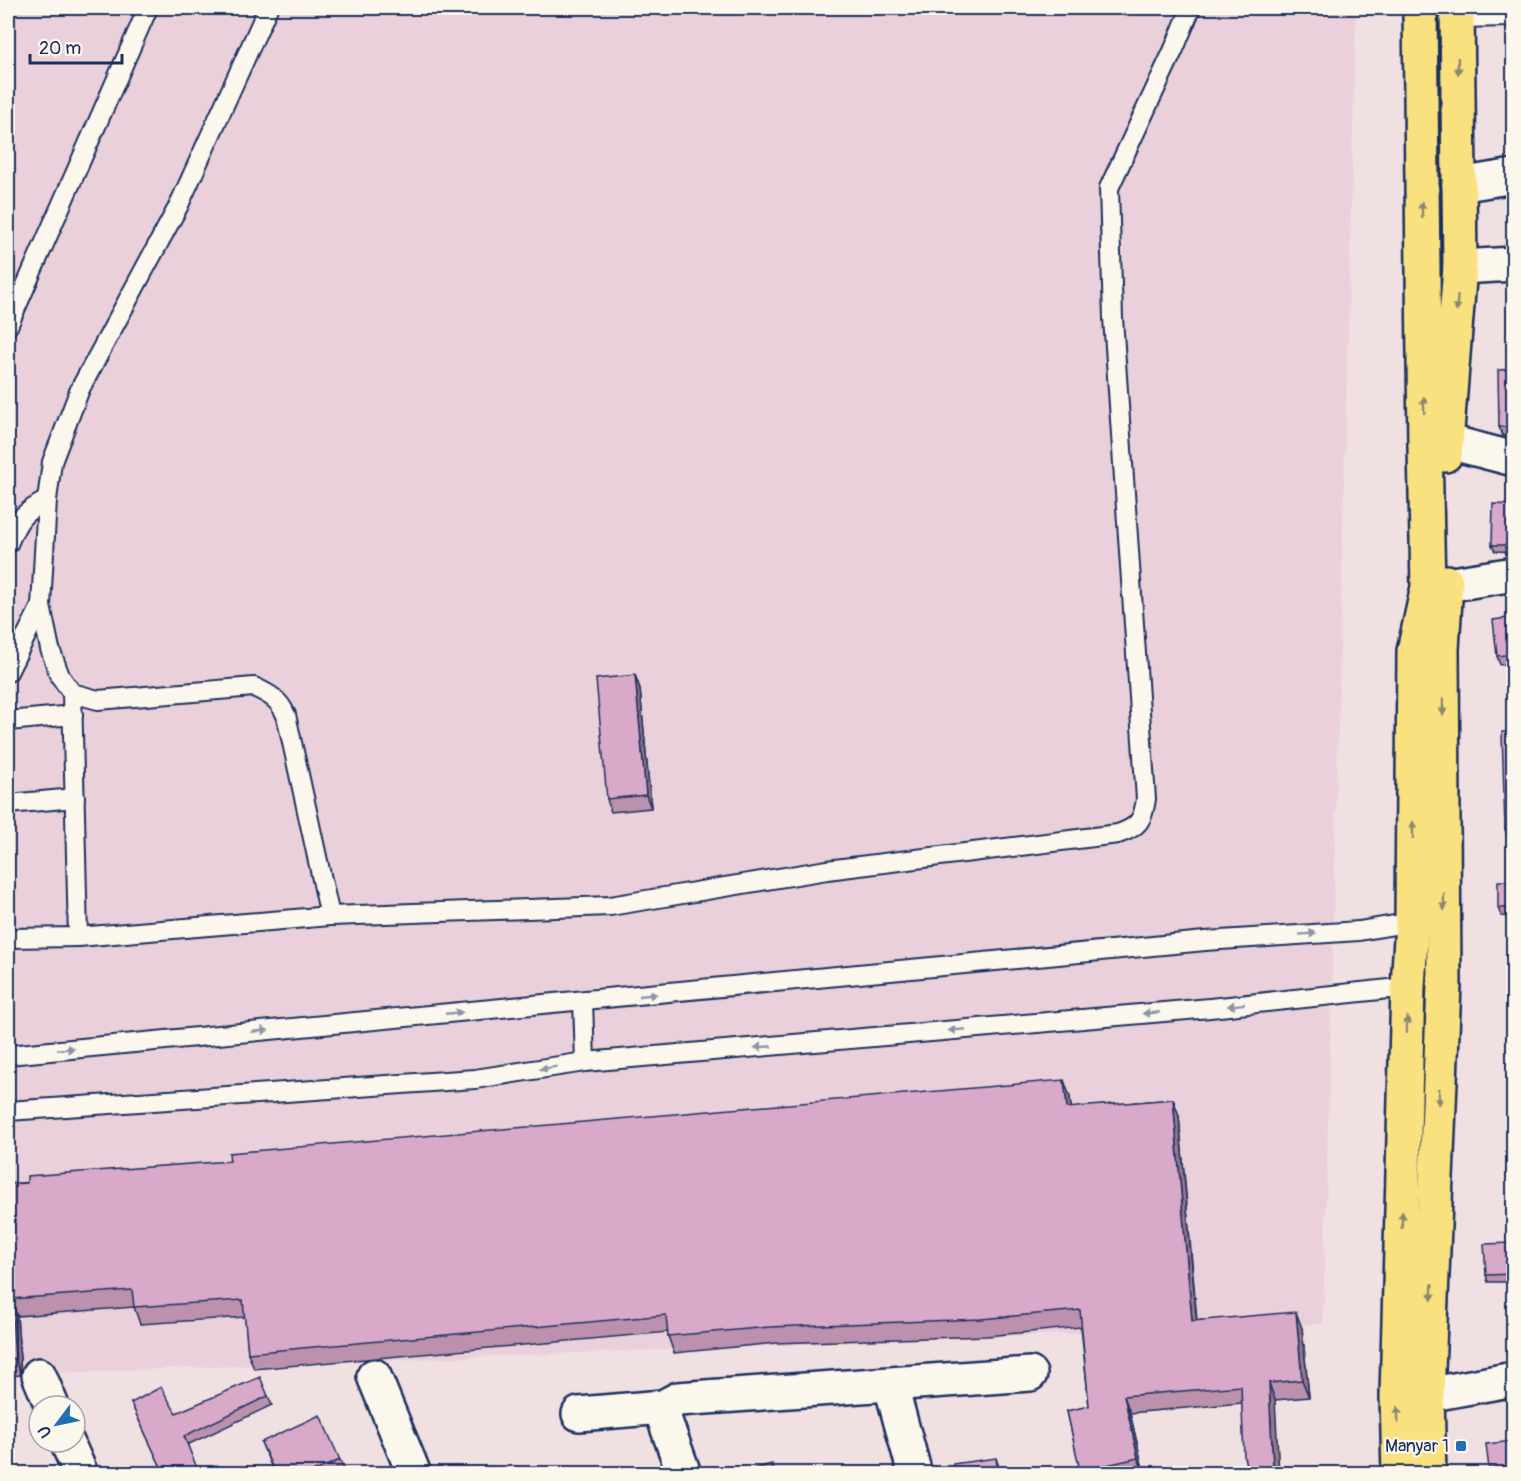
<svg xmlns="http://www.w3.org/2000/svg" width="1521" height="1481" viewBox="0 0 1521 1481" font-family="Pangolin,sans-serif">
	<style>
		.built { fill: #ead0da }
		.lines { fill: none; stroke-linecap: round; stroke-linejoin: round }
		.service-casing { stroke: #1b2f5e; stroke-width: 22 }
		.minor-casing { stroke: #1b2f5e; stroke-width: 38 }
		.trunk-casing { stroke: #1b2f5e; stroke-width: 38 }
		.service { stroke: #fbf7ec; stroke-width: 18 }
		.minor { stroke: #fbf7ec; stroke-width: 33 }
		.trunk { stroke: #fae180; stroke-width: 33 }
		.wall { fill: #bb91ad; stroke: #1b2f5e; stroke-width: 1.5 }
		.shaded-wall { fill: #98768d; stroke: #1b2f5e; stroke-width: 1.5 }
		.building { fill: #d9a9c9; stroke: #1b2f5e; stroke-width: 1.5 }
		.oneway { fill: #8a886f }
		.oneway2 { fill: #8b93a5 }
		.poi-dot { fill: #1f6fb2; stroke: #fbf7ec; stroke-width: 2 }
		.labels { text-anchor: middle; stroke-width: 4.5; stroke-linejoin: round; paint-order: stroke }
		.poi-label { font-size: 18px; fill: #1b2f5e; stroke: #fbf7ec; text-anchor: end }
	</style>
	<rect width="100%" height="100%" fill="#f1e0e2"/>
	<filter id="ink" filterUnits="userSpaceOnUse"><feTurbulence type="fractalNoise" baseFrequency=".0167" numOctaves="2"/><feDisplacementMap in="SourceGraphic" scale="12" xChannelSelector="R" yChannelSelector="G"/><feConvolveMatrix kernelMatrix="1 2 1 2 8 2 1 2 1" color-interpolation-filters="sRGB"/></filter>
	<g filter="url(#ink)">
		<path class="built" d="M 8,8 L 1356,8 L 1323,1324 L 8,1375 Z"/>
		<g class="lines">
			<defs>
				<g id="service">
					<path d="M 268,8 L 178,207 L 80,389 L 52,462 L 47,500 L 41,606 L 50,649 L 60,676 L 72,693 L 98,700 L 254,687 C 269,694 279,699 286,715 L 330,916"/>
					<path d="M 1457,18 L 1514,17"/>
					<path d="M 8,326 L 148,8"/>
					<path d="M 8,544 C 19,518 22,513 47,500"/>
					<path d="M 8,672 L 41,606"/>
					<path d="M 72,693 L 78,937"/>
					<path d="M 8,721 L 73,715"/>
					<path d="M 8,804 L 75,798"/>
					<path d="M 8,938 L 78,937 L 330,916 L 610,906 L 827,870 L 1118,834 C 1139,827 1143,820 1146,799 L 1113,318 L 1109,188 L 1174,49 L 1191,8"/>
					<path d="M 583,1001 L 585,1062"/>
					<path d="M 8,1055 L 1205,941 L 1359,931 L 1412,922"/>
					<path d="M 8,1111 L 475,1079 L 585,1062 L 1210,1008 L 1408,987"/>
				</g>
				<g id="minor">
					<path d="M 1459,185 L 1514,176"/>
					<path d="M 1460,267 L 1514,264"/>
					<path d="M 1445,441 L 1514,459"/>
					<path d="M 1446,585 L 1514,574"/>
					<path d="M 39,1375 L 52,1406"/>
					<path d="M 374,1376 L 414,1474"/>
					<path d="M 891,1386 L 915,1474"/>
					<path d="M 1427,1395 L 1514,1379"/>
					<path d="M 663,1407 L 665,1421 L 684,1474"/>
					<path d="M 579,1414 L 663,1407 L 678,1399 L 1030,1374"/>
					<path d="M 67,1442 L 81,1474"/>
				</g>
				<g id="trunk">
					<path d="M 1445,455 L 1460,267 L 1457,8"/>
					<path d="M 1399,1474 L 1397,1396 L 1408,987 L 1412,922 L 1414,651 L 1428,587 L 1425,446 L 1420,8"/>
					<path d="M 1429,1474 L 1427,1395 L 1444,985 L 1442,649 L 1446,582"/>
				</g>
			</defs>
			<use href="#service" class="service-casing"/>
			<use href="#minor" class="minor-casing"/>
			<use href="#trunk" class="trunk-casing"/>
			<use href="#service" class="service"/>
			<use href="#minor" class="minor"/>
			<use href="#trunk" class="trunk"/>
		</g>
		<g class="wall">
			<path d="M 1514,369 L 1514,436 L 1503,436 L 1499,427 Z"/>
			<path d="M 1514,505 L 1514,552 L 1495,551 L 1492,545 Z"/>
			<path d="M 1514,617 L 1514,663 L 1500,665 L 1497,656 Z"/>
			<path d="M 635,675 L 640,689 L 651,808 L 611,812 L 607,799 Z"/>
			<path d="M 1514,732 L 1514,837 L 1508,837 L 1505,829 Z"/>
			<path d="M 1514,881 L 1509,917 L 1501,916 L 1498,908 Z"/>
			<path d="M 1070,1097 L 1071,1108 L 1173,1099 L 1179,1116 L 1197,1320 L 1302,1328 L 1309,1397 L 1275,1400 L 1248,1473 L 1242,1403 L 1130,1413 L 1144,1473 L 1081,1473 L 1067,1411 L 1089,1406 L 1081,1327 L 987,1336 L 776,1343 L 674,1353 L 668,1336 L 668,1332 L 254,1369 L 248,1353 L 245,1317 L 140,1324 L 134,1307 L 17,1316 L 21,1375 L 8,1376 L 8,1184 Z"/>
			<path d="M 1514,1243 L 1514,1282 L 1488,1282 L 1486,1275 Z"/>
			<path d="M 268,1396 L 272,1405 L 187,1445 L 161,1467 L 131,1403 L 176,1413 Z"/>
			<path d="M 1514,1441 L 1514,1473 L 1491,1473 L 1489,1469 Z"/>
			<path d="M 261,1442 L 340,1460 L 344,1469 L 333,1473 L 274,1473 Z"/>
		</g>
		<g class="shaded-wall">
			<path d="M 635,675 L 640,689 L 651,808 L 646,795 Z"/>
			<path d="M 1064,1080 L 1070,1097 L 1073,1125 L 1067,1108 Z"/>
			<path d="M 1173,1099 L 1179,1116 L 1198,1337 L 1192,1321 Z"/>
			<path d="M 11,1299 L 17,1316 L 21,1375 L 15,1358 Z"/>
			<path d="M 1296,1312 L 1302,1328 L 1309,1397 L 1302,1380 Z"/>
			<path d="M 1269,1383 L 1275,1400 L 1279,1473 L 1273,1469 Z"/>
			<path d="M 1124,1396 L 1130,1413 L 1144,1473 L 1138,1458 Z"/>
			<path d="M 996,1458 L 999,1467 L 1000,1473 L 998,1473 Z"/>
		</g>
		<g class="building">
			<path d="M 1514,369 L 1514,427 L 1499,427 L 1498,370 Z"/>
			<path d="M 1493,504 L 1514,505 L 1514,545 L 1492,545 Z"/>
			<path d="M 1514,617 L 1514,654 L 1497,656 L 1493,620 Z"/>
			<path d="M 635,675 L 646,795 L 607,799 L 596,679 Z"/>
			<path d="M 1502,732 L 1514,732 L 1514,828 L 1505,829 Z"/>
			<path d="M 1498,881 L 1514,881 L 1514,984 L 1509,908 L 1498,908 Z"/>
			<path d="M 1064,1080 L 1067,1108 L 1173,1099 L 1192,1321 L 1296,1312 L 1302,1380 L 1269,1383 L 1273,1469 L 1292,1467 L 1293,1473 L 1248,1473 L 1244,1457 L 1241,1386 L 1124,1396 L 1138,1458 L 1080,1471 L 1067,1411 L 1089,1406 L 1080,1310 L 981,1319 L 770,1327 L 668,1336 L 666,1315 L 248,1353 L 243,1300 L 134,1307 L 132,1290 L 11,1299 L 15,1358 L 8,1359 L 8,1184 L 27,1183 L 27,1176 L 230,1161 L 229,1153 Z"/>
			<path d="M 1514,1243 L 1514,1274 L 1486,1275 L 1484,1244 Z"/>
			<path d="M 260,1377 L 268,1396 L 184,1436 L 199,1473 L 146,1473 L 161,1467 L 131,1403 L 161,1387 L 176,1413 Z"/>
			<path d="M 320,1415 L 340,1460 L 310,1473 L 275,1473 L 261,1442 Z"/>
			<path d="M 1514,1441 L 1514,1473 L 1493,1473 L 1493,1468 L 1489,1469 L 1486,1444 Z"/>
			<path d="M 996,1458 L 998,1473 L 954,1473 L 953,1464 Z"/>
			<path d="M 772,1464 L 774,1473 L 739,1473 Z"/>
			<path d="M 43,1468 L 45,1473 L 21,1473 Z"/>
		</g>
		<defs><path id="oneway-solid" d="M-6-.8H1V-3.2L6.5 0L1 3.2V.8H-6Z" transform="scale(1.5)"/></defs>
		<g class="oneway">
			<use href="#oneway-solid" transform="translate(1458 66) rotate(89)"/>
			<use href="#oneway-solid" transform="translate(1422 210) rotate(-91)"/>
			<use href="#oneway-solid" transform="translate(1457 303) rotate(95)"/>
			<use href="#oneway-solid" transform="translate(1424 405) rotate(-91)"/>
			<use href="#oneway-solid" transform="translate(1443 707) rotate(89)"/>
			<use href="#oneway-solid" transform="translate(1413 830) rotate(-89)"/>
			<use href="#oneway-solid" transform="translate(1444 902) rotate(89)"/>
			<use href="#oneway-solid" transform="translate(1407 1025) rotate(-88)"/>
			<use href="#oneway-solid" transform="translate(1439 1097) rotate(92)"/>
			<use href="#oneway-solid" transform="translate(1402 1220) rotate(-88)"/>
			<use href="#oneway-solid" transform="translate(1432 1292) rotate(92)"/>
			<use href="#oneway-solid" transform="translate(1398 1415) rotate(-91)"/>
		</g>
		<g class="oneway2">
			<use href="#oneway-solid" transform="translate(1308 934) rotate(-4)"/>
			<use href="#oneway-solid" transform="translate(648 995) rotate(-6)"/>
			<use href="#oneway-solid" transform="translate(1236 1005) rotate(173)"/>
			<use href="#oneway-solid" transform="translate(454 1013) rotate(-5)"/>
			<use href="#oneway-solid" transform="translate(1151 1013) rotate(175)"/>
			<use href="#oneway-solid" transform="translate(957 1030) rotate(175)"/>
			<use href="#oneway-solid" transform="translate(260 1031) rotate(-5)"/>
			<use href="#oneway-solid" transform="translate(763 1047) rotate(175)"/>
			<use href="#oneway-solid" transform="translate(66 1049) rotate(-5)"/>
			<use href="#oneway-solid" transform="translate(548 1068) rotate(171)"/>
		</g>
	</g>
	<rect class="poi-dot" x="1455" y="1440" width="12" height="12" rx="3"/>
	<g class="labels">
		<g class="poi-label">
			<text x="1449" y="1452">Manyar 1</text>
		</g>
	</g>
	<rect width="1521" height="1481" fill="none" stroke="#fbf7ec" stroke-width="30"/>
	<rect x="15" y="15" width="1491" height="1451" fill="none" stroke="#1b2f5e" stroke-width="2" filter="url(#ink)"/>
	<g transform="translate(57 1424) rotate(238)"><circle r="28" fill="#fbf7ec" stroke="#a1a7b3" stroke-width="1.5"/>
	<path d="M0-4.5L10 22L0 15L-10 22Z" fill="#1f6fb2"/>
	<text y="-9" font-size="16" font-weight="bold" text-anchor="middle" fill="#1b2f5e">U</text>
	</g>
	<path d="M30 54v9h92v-9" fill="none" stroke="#1b2f5e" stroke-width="3"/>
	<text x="39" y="54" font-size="18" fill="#1b2f5e" stroke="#fbf7ec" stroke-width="4.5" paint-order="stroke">20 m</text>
</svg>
